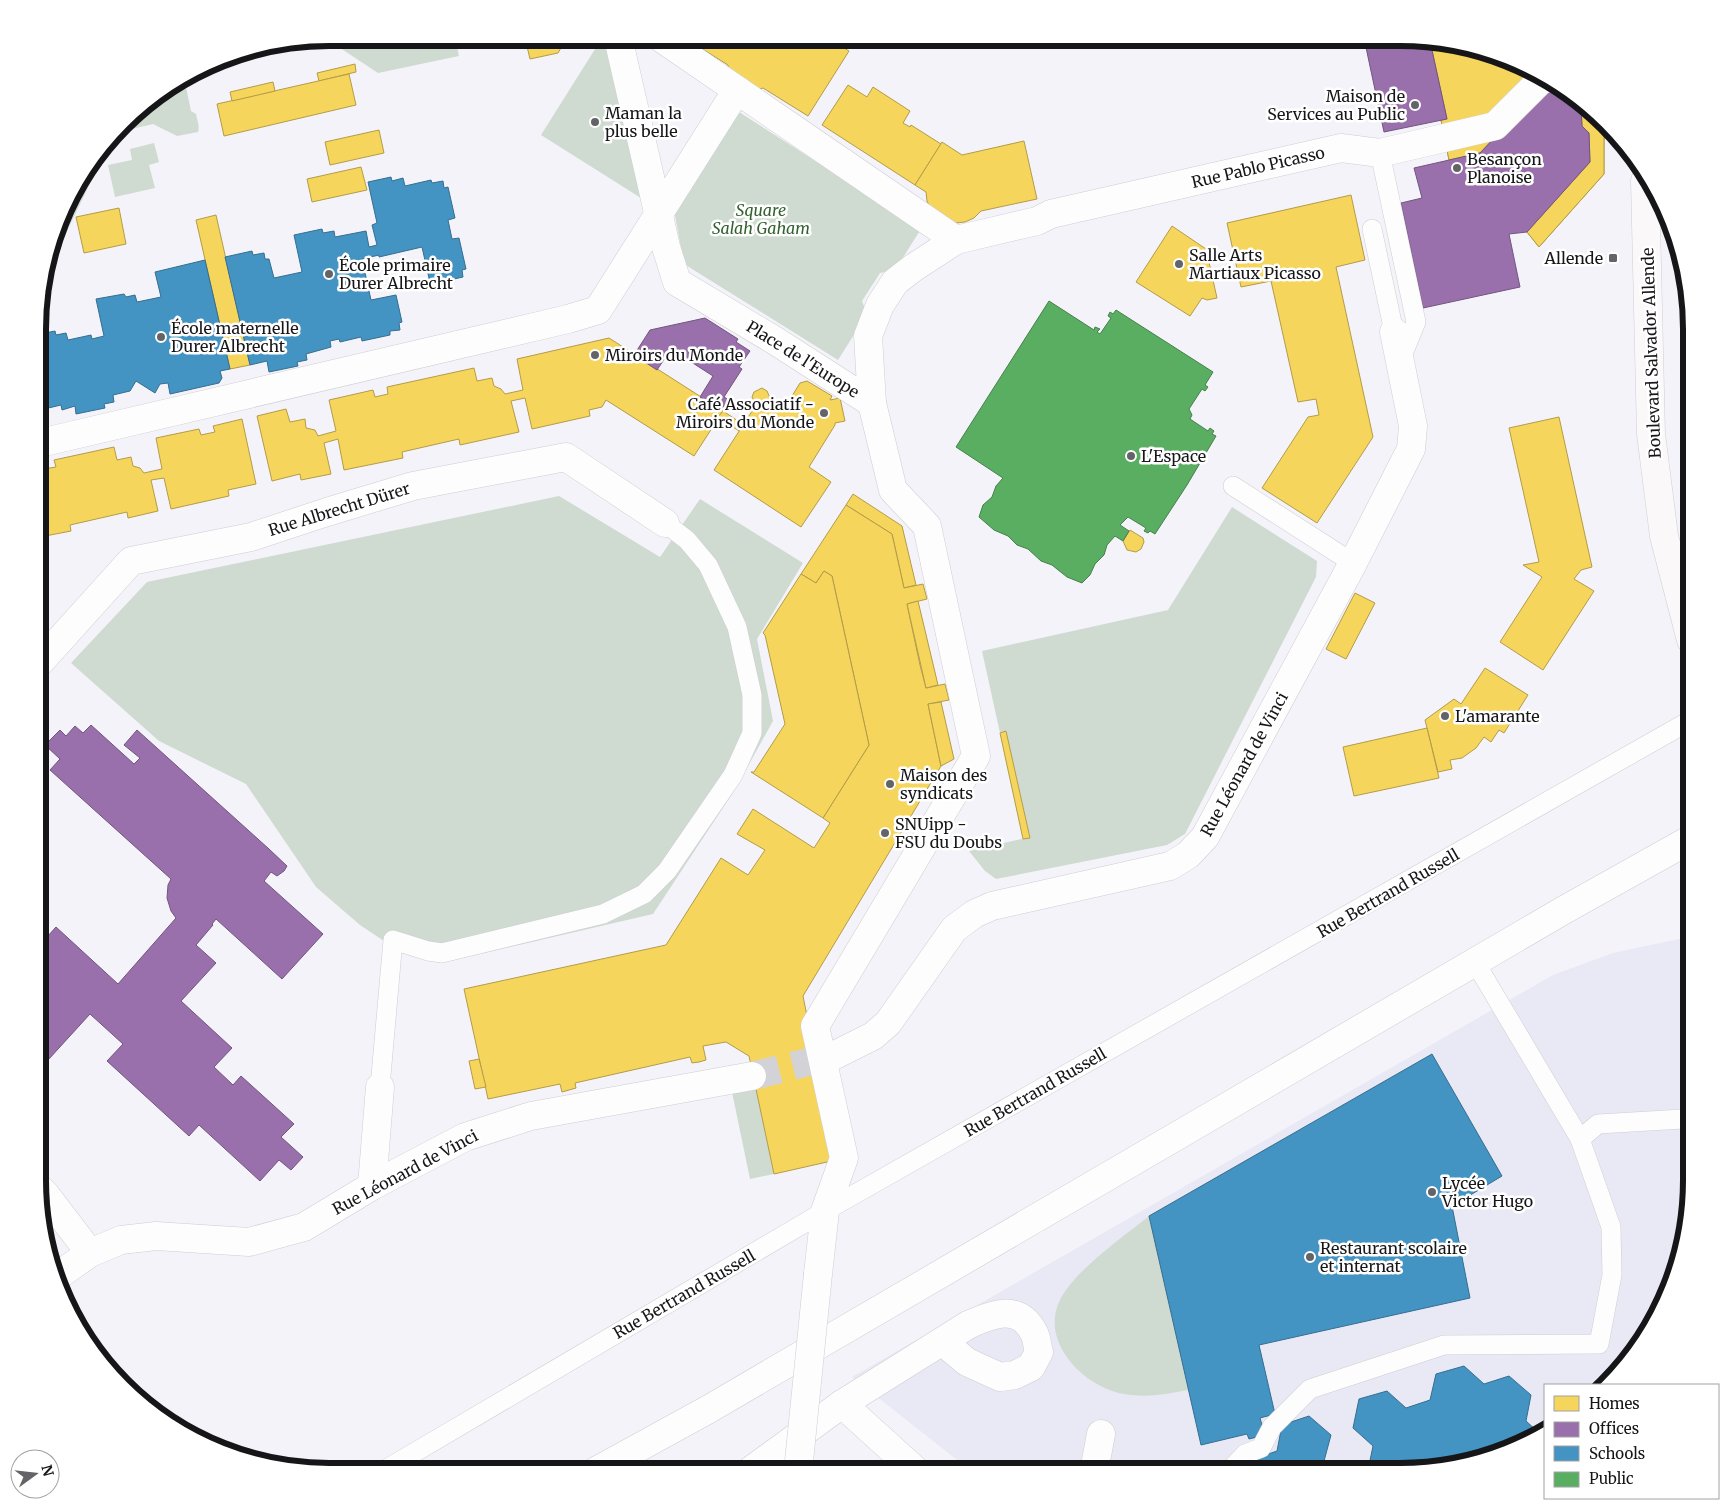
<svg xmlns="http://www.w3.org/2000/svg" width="1729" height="1509" viewBox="0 0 1729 1509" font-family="Merriweather,serif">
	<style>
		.built { fill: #e9e8f5 }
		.green { fill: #cfdbd0 }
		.homes { fill: #f6d55c; stroke: #b39c48 }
		.offices { fill: #9970ab; stroke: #72557f }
		.schools { fill: #4393c3; stroke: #366e90 }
		.public { fill: #5aae61; stroke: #46804b }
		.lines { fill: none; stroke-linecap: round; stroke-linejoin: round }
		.street-tunnel { stroke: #d3d2d7; stroke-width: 28; stroke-dasharray: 28 14; stroke-linecap: butt }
		.lane-casing { stroke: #ceced2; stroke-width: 20 }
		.street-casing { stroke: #ceced2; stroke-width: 29 }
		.secondary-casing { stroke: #ceced2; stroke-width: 29 }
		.lane { stroke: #fdfdfe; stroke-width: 19 }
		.street { stroke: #fdfdfe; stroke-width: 28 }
		.secondary { stroke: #fbf8fa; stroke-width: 28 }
		.street-bridge-casing { stroke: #ceced2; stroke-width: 29; stroke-linecap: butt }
		.street-bridge { stroke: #fdfdfe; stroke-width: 28 }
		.poi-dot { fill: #646367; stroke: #fff; stroke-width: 2 }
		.labels { text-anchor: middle; stroke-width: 5; stroke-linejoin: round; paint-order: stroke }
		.poi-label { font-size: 16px; fill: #161619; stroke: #fff; text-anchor: start }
		.street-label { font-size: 16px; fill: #161619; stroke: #fff }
		.park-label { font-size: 16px; font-style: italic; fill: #336230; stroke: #fff }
		.rim { fill: none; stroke: #161619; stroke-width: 6 }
	</style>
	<rect width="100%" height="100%" fill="#f4f3f9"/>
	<path class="built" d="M 1691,938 L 1691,1179 L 1669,1291 L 1606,1385 L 1545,1385 L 1545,1427 L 1511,1449 L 1419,1471 L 971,1471 L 852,1377 L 1553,975 L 1613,953 L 1679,939 Z"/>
	<g class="green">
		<path d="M 325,38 L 455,38 L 459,56 L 378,73 Z"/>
		<path d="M 602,38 L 606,38 L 641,198 L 541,135 Z"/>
		<path d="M 185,82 L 191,111 L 196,114 C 197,120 200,126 198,132 L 177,136 L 153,124 L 119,132 L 137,110 Z"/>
		<path d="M 739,112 L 921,229 L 895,270 L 880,273 L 862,301 L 867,314 L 838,360 L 684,264 L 673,205 Z"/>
		<path d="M 154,143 L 159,162 L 149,165 L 155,188 L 115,197 L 108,165 L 132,160 L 130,149 Z"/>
		<path d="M 109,144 L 56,254 L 52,255 L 76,184 Z"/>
		<path d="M 559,496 L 660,557 L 700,499 L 803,563 L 757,639 L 773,721 L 734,791 L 653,914 L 441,963 L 402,953 L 360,925 L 316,887 L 246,784 L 159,741 L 71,663 L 147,582 Z"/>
		<path d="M 1232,507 L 1317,561 L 1316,577 L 1185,834 L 1167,845 L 996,879 L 985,871 L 969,851 L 1030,837 L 1006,731 L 1000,733 L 982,651 L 1168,610 Z"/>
		<path d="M 756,1087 L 774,1174 L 750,1179 L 732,1092 Z"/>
		<path d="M 1149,1216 L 1188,1390 C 1167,1394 1146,1398 1124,1394 C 1084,1387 1039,1342 1060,1300 C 1074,1271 1123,1237 1149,1216 Z"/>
	</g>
	<g class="homes">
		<path d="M 525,38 L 582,38 L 576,48 L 565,41 L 558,53 L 530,59 Z"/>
		<path d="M 685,38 L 828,38 L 849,51 L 808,116 L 763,88 L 753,91 L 729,76 L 728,65 Z"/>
		<path d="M 1430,41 L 1441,44 L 1462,132 L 1485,126 L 1526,79 L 1515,67 L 1517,64 L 1528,67 L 1556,87 L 1541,89 L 1480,153 L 1449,160 L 1441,120 L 1447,119 Z"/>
		<path d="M 1430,41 L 1528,67 L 1556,87 L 1541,89 L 1480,153 L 1449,160 L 1441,120 L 1447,119 Z"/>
		<path d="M 355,64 L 356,72 L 319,81 L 317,73 Z"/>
		<path d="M 349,74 L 356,105 L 224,136 L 217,104 Z"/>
		<path d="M 273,82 L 275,91 L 232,101 L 230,92 Z"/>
		<path d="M 848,85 L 867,97 L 873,87 L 910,111 L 903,123 L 910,127 L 911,125 L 941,144 L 915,185 L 822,125 Z"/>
		<path d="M 1581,105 L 1604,122 L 1604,174 L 1539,247 L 1527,232 L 1590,162 L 1589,133 L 1582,126 Z"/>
		<path d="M 1581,105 L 1604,122 L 1604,174 L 1539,247 L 1527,232 L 1590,162 L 1589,133 L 1582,126 Z"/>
		<path d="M 379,130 L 384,153 L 330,165 L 325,142 Z"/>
		<path d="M 1024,141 L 1037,199 L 981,211 L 974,218 L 965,222 L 956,223 L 931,210 L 927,201 L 926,192 L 915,185 L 942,142 L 962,155 Z"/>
		<path d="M 361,167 L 367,190 L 312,202 L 307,179 Z"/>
		<path d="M 1351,195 L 1365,260 L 1336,267 L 1373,437 L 1317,523 L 1262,488 L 1308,417 L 1319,415 L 1316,399 L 1298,402 L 1271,281 L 1241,287 L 1227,223 Z"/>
		<path d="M 119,208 L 126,244 L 84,253 L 76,217 Z"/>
		<path d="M 216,215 L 250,365 L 230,369 L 196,220 Z"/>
		<path d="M 1172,226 L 1206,249 L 1217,298 L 1207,300 L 1202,298 L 1190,316 L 1136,282 Z"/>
		<path d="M 609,338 L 723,411 L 694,456 L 606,400 L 602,407 L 589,410 L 590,416 L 532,429 L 525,398 L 511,401 L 519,432 L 460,445 L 459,439 L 402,452 L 403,458 L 344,470 L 338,439 L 324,443 L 331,474 L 301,480 L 300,474 L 272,481 L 257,416 L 286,409 L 290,422 L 305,419 L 306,428 L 315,430 L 318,436 L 336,431 L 329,400 L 373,390 L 375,397 L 388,394 L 387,387 L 474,368 L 477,381 L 492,378 L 494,386 L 501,389 L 505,394 L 523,390 L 517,359 Z"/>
		<path d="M 807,381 L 832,396 L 830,400 L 840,398 L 845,421 L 835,423 L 835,425 L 809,467 L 831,482 L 801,527 L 714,470 L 756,405 L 752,397 L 754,392 L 762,388 L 767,391 L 770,398 L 765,406 L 773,412 L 778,408 L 784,409 L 800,383 Z"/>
		<path d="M 723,411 L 744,425 L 739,431 L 718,417 Z"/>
		<path d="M 1559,417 L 1592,567 L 1581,570 L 1574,579 L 1594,591 L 1543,670 L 1500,642 L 1542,577 L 1523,565 L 1539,562 L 1509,428 Z"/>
		<path d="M 242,419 L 256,484 L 228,490 L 229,496 L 171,509 L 164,478 L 151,480 L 158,511 L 128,518 L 127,512 L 70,525 L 71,531 L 40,537 L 40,463 L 43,469 L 56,467 L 54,460 L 114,447 L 117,460 L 131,457 L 133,466 L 140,468 L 144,473 L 162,469 L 156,438 L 199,429 L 201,435 L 215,432 L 213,426 Z"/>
		<path d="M 853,494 L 902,526 L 916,585 L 904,588 L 892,534 L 846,505 Z"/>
		<path d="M 846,505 L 892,534 L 904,588 L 923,584 L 927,599 L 907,604 L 920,665 L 926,688 L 945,684 L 949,700 L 928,704 L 941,766 L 803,996 L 836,1160 L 774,1174 L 749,1056 L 726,1042 L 703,1046 L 706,1060 L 699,1062 L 692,1063 L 690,1057 L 575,1083 L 576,1088 L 562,1092 L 560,1084 L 488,1099 L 464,989 L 666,945 L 721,858 L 748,875 L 765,850 L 737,834 L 753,809 L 814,848 L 830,823 L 823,818 L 869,745 L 832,576 L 824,571 L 816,583 L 801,574 Z"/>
		<path d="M 1130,530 L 1143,538 L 1144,542 L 1141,549 L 1136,552 L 1127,550 L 1123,541 Z"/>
		<path d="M 824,571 L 832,576 L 869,745 L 823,818 L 751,772 L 754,772 L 785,724 L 765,635 L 763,633 L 801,574 L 816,583 Z"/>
		<path d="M 1355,593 L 1375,603 L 1346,659 L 1326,649 Z"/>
		<path d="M 918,601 L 938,685 L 926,688 L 907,604 Z"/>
		<path d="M 1485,668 L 1528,695 L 1504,733 L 1499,730 L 1491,742 L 1484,737 L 1476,748 L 1462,758 L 1450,760 L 1452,769 L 1438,772 L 1425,720 L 1454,699 L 1461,704 Z"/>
		<path d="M 941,702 L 954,759 L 941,766 L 928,704 Z"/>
		<path d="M 1427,728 L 1439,778 L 1354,796 L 1343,747 Z"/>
		<path d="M 1006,731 L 1030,838 L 1023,839 L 1000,733 Z"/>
		<path d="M 479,1059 L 486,1087 L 475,1089 L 469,1061 Z"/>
	</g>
	<g class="offices">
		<path d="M 1364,38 L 1419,38 L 1430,41 L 1447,119 L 1384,132 Z"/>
		<path d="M 1556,87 L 1581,105 L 1582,126 L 1589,133 L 1590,162 L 1527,232 L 1509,234 L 1520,287 L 1423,308 L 1401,203 L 1422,198 L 1414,168 L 1480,153 L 1541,89 Z"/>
		<path d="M 705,318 L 738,339 L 736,342 L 750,351 L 739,367 L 742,369 L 724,397 L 729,400 L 723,411 L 700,397 L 713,376 L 671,349 L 657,370 L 634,355 L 650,330 Z"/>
		<path d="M 91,725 L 134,764 L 140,758 L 124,745 L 137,730 L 269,849 L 287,866 L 284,871 L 277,876 L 271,872 L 264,881 L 323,934 L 282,979 L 216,919 L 212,924 L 213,925 L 196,945 L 216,963 L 181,1001 L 232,1048 L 214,1067 L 233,1085 L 241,1076 L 294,1124 L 281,1137 L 303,1157 L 291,1170 L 279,1160 L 260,1181 L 199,1125 L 189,1136 L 107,1061 L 123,1044 L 90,1014 L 38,1071 L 39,946 L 56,927 L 118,984 L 176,918 L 171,911 L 167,898 L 168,885 L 171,879 L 50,770 L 60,759 L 45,745 L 60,730 L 66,736 L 75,726 L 83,733 Z"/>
	</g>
	<g class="schools">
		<path d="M 391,177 L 392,181 L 403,178 L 405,186 L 431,180 L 432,183 L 443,181 L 444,188 L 448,187 L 455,218 L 448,220 L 452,239 L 459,238 L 466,269 L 462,270 L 463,277 L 454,279 L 454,282 L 431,287 L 422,247 L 379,257 L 379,255 L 362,259 L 371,300 L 396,295 L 402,322 L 399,323 L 400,330 L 390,331 L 390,335 L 362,341 L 361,337 L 340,342 L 339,339 L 330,341 L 331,347 L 306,354 L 307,360 L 297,362 L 298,366 L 269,372 L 267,361 L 250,365 L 225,257 L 252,251 L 253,255 L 264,253 L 265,259 L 269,259 L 274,278 L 302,272 L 294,235 L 322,229 L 323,233 L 334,231 L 335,237 L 366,231 L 369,247 L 377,245 L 372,225 L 377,223 L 368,182 Z"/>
		<path d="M 205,260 L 230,369 L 220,371 L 222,378 L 219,383 L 170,394 L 168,383 L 160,384 L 155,393 L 136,381 L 130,391 L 113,395 L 114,402 L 104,404 L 105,408 L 76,414 L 75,406 L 62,410 L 61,405 L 40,410 L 40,334 L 55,331 L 56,335 L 66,333 L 68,340 L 91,335 L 92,339 L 104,336 L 96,299 L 124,294 L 126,297 L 135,295 L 137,302 L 161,297 L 155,272 Z"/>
		<path d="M 1432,1054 L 1502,1176 L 1452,1206 L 1470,1298 L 1259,1345 L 1275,1414 L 1260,1418 L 1265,1435 L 1249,1439 L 1247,1434 L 1201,1445 L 1149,1216 Z"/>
		<path d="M 1464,1366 L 1484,1384 L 1509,1376 L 1531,1395 L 1526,1421 L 1538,1432 L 1511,1449 L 1419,1471 L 1366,1471 L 1368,1470 L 1373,1446 L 1353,1428 L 1359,1399 L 1387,1391 L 1406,1408 L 1430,1400 L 1436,1374 Z"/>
		<path d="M 1309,1416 L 1331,1435 L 1324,1461 L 1336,1471 L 1248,1471 L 1251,1460 L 1277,1451 L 1282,1425 Z"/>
	</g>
	<path class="public" d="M 1049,301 L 1094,330 L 1095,327 L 1100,329 L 1097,332 L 1100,334 L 1111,318 L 1108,316 L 1110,312 L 1113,314 L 1116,310 L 1213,372 L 1205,385 L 1208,387 L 1205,391 L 1202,389 L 1189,409 L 1192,415 L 1190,419 L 1208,431 L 1210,428 L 1214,431 L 1212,434 L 1216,436 L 1187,485 L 1155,534 L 1150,531 L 1148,533 L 1144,531 L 1146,528 L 1128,517 L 1120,525 L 1129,531 L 1123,541 L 1115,536 L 1107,545 L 1104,555 L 1095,564 L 1090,575 L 1082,583 L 1067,577 L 1052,565 L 1041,561 L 1028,549 L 1017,545 L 1008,536 L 994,530 L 979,517 L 983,505 L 992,497 L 996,486 L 1003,478 L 956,447 Z"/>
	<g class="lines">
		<path class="street-tunnel" d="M 752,1076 L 833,1056"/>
		<defs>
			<g id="lane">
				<path d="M 1380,153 L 1416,322 L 1400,361"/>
				<path d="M 1372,229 L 1394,332"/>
				<path d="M 1233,486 L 1353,563"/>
				<path d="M 1475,962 L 1580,1139"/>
				<path d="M 380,1087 L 393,940 L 428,951 L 442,953 L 603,914 L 644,894 L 667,871 L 733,775 L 752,733 L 752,695 L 737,627 L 708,565 L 687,540 L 665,523"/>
				<path d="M 383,1471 L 825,1211 L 1691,720"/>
				<path d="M 1229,1471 L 1245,1454 L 1261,1448 L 1272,1427 L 1310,1389 L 1444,1345 L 1599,1344 L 1612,1275 L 1611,1227 L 1580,1139 L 1598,1124 L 1683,1119 L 1691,1120"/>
			</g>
			<g id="street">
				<path d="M 621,38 L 619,42 L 666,247 L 677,282 L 774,340 L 872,403 L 868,336 L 880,305 L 895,282 L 913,268 L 956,240 L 661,38"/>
				<path d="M 956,240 L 1037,221 L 1051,214 L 1341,148 L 1380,153 L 1495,126 L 1542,79 L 1545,79"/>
				<path d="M 40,443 L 568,319 L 598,310 L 737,90"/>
				<path d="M 39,663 L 131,561 L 251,537 L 327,512 L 413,486 L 566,457 L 665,523"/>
				<path d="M 833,1056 L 873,1036 L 888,1023 L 954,929 L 974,914 L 992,906 L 1170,866 L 1188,855 L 1205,837 L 1353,563 L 1411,449 L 1413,426 L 1394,332"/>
				<path d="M 372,1186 L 380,1087"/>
				<path d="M 38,1187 L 45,1194 L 90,1253"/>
				<path d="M 818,1274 L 825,1211 L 844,1158 L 815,1026 L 976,756 L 927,526 L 893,490 L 872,403"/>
				<path d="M 59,1275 L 90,1253 L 121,1240 L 156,1236 L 249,1242 L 304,1227 L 372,1186 L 465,1137 L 531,1116 L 752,1076"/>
				<path d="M 842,1404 L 916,1471"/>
				<path d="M 596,1471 L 709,1409 L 1564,910 L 1691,839"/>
				<path d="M 750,1471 L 842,1404 L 968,1325 C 992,1314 1019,1303 1034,1333 C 1037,1338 1037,1346 1039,1352 L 1031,1367 L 1015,1375 L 1000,1377 L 967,1362 L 943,1342"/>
				<path d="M 1094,1471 L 1101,1434"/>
			</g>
			<path id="secondary" d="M 1645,181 L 1651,434 L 1664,536 L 1691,640"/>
		</defs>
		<use href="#lane" class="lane-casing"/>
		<use href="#street" class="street-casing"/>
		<use href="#secondary" class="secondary-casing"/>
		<use href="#lane" class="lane"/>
		<use href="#street" class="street"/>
		<use href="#secondary" class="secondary"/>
		<defs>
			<path id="street-bridge" d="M 798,1471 L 818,1274"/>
		</defs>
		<use href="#street-bridge" class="street-bridge-casing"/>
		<use href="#street-bridge" class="street-bridge"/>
	</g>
	<g class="poi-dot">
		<circle cx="1415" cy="105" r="5"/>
		<circle cx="595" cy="122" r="5"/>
		<circle cx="1457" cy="168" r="5"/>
		<rect x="1608" y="253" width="10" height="10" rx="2.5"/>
		<circle cx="1179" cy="264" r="5"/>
		<circle cx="329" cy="274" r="5"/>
		<circle cx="161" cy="337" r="5"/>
		<circle cx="595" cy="355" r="5"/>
		<circle cx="824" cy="413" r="5"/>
		<circle cx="1131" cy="456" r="5"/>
		<circle cx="1445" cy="716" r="5"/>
		<circle cx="890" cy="784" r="5"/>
		<circle cx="885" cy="833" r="5"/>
		<circle cx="1432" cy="1192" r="5"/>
		<circle cx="1310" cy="1257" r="5"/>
	</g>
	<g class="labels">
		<g class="poi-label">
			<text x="1405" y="102" text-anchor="end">Maison de<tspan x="1405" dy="18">Services au Public</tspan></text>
			<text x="605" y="119">Maman la<tspan x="605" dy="18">plus belle</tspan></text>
			<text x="1467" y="165">Besançon<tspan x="1467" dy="18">Planoise</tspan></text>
			<text x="1189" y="261">Salle Arts<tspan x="1189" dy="18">Martiaux Picasso</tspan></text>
			<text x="1603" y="264" text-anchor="end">Allende</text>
			<text x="339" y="271">École primaire<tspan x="339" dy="18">Durer Albrecht</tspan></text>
			<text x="171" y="334">École maternelle<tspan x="171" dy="18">Durer Albrecht</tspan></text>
			<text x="605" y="361">Miroirs du Monde</text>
			<text x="814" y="410" text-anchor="end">Café Associatif -<tspan x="814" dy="18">Miroirs du Monde</tspan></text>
			<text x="1141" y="462">L'Espace</text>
			<text x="1455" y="722">L'amarante</text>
			<text x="900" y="781">Maison des<tspan x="900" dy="18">syndicats</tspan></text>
			<text x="895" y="830">SNUipp -<tspan x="895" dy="18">FSU du Doubs</tspan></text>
			<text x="1442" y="1189">Lycée<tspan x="1442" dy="18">Victor Hugo</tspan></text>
			<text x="1320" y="1254">Restaurant scolaire<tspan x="1320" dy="18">et internat</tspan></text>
		</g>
		<g class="street-label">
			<text transform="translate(1258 167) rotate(-13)" y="6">Rue Pablo Picasso</text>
			<text transform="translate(1651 353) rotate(-92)" y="6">Boulevard Salvador Allende</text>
			<text transform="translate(803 359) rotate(32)" y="6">Place de l'Europe</text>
			<text transform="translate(339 509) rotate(-17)" y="6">Rue Albrecht Dürer</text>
			<text transform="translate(1244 764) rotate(-61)" y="6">Rue Léonard de Vinci</text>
			<text transform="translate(1388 893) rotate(-30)" y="6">Rue Bertrand Russell</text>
			<text transform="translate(1035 1092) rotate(-30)" y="6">Rue Bertrand Russell</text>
			<text transform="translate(405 1172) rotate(-28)" y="6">Rue Léonard de Vinci</text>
			<text transform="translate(684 1294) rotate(-30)" y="6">Rue Bertrand Russell</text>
		</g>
		<g class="park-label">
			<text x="761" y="216">Square<tspan x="761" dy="18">Salah Gaham</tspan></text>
		</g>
	</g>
	<path d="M0 0H1729V1509H0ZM329 46H1400A283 283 0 0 1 1683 329V1180A283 283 0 0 1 1400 1463H329A283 283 0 0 1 46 1180V329A283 283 0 0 1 329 46Z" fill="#fff" fill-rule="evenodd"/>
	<path class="rim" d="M329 46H1400A283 283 0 0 1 1683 329V1180A283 283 0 0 1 1400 1463H329A283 283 0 0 1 46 1180V329A283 283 0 0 1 329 46Z"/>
	<rect x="1544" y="1384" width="175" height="115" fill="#ffffff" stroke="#a2a2a3"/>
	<rect x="1554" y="1396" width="25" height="15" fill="#f6d55c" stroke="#a2a2a3"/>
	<text x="1589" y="1409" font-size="15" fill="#161619">Homes</text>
	<rect x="1554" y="1422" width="25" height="15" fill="#9970ab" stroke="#a2a2a3"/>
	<text x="1589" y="1434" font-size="15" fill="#161619">Offices</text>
	<rect x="1554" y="1446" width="25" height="15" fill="#4393c3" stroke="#a2a2a3"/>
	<text x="1589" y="1459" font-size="15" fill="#161619">Schools</text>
	<rect x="1554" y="1472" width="25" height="15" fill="#5aae61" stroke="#a2a2a3"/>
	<text x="1589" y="1484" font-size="15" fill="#161619">Public</text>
	<g transform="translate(35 1474) rotate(75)"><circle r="24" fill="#ffffff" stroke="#a2a2a3"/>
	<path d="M0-4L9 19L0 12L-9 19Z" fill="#646367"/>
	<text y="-8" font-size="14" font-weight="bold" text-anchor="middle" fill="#161619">N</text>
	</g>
</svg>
